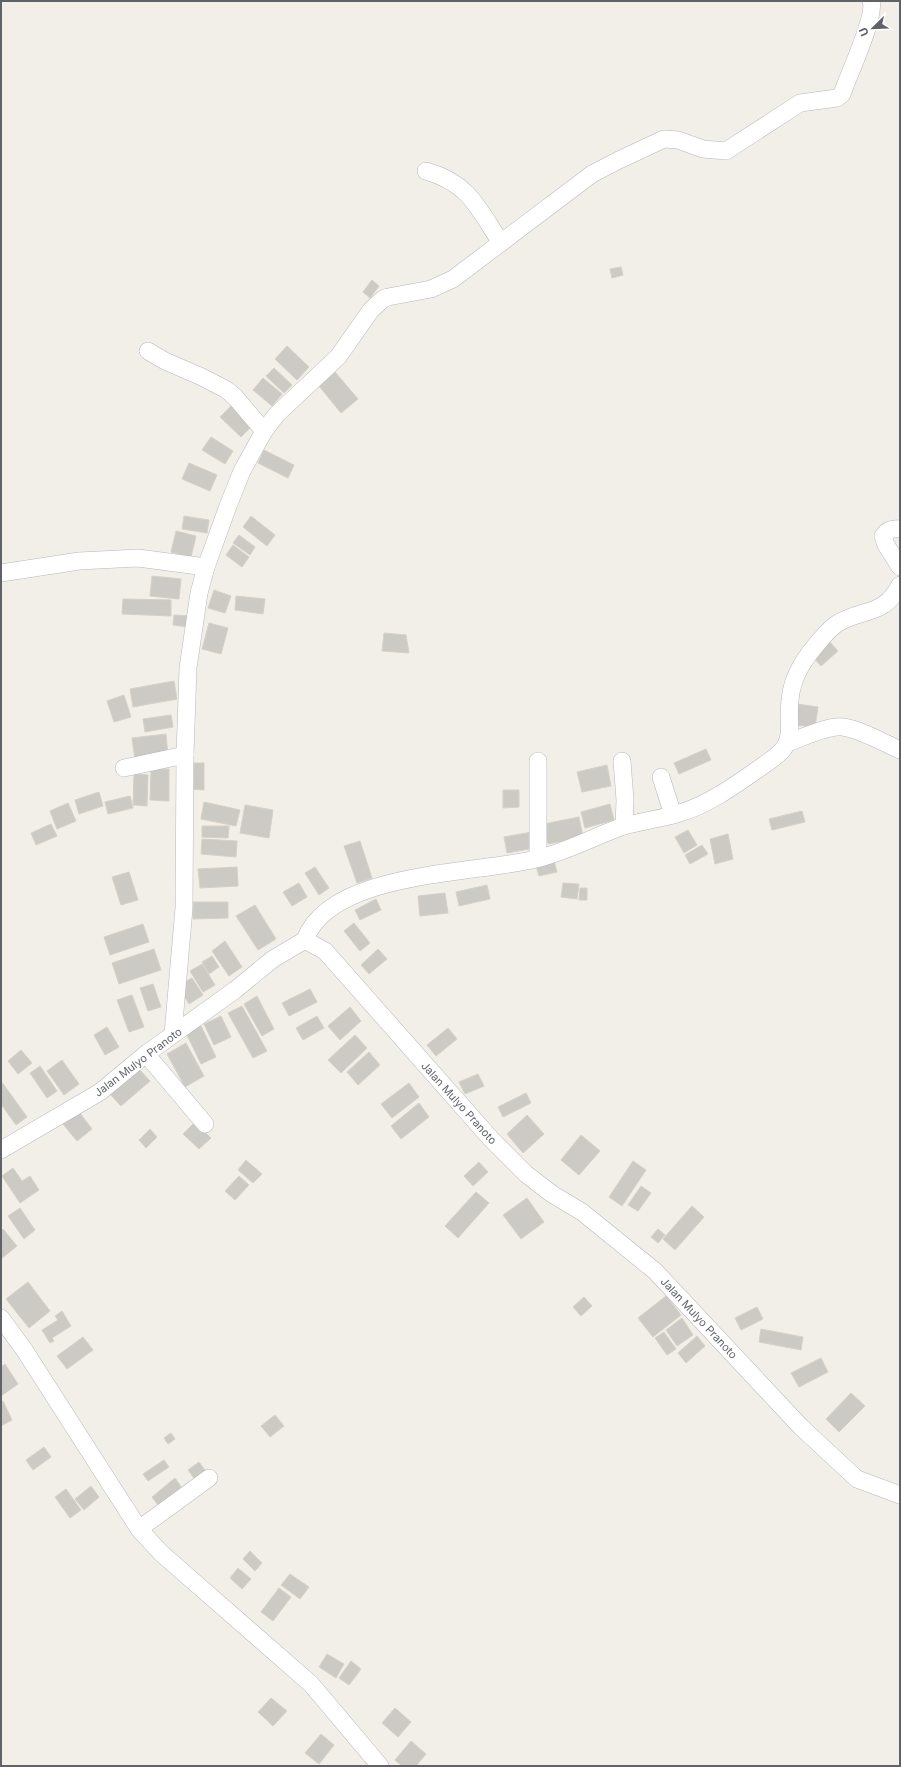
<svg xmlns="http://www.w3.org/2000/svg" width="901" height="1767" viewBox="0 0 901 1767" font-family="Inter,sans-serif">
	<style>
		.building { fill: #cccac5; stroke: #d6d1c6 }
		.lines { fill: none; stroke-linecap: round; stroke-linejoin: round }
		.minor-casing { stroke: #b5b8bc; stroke-width: 18 }
		.minor { stroke: #fff; stroke-width: 17 }
		.labels { text-anchor: middle; stroke-width: 3.5; stroke-linejoin: round; paint-order: stroke }
		.street-label { font-size: 11px; fill: #5f6368; stroke: #fff }
	</style>
	<rect width="100%" height="100%" fill="#f1efe8"/>
	<g class="building">
		<path d="M 621,267 L 623,275 L 612,278 L 610,269 Z"/>
		<path d="M 372,280 L 379,286 L 370,298 L 363,292 Z"/>
		<path d="M 287,346 L 309,367 L 297,380 L 275,359 Z"/>
		<path d="M 274,368 L 292,385 L 284,393 L 266,376 Z"/>
		<path d="M 335,372 L 358,399 L 341,413 L 319,386 Z"/>
		<path d="M 263,378 L 282,394 L 272,406 L 253,390 Z"/>
		<path d="M 232,405 L 253,425 L 241,437 L 220,417 Z"/>
		<path d="M 211,437 L 233,451 L 225,464 L 202,450 Z"/>
		<path d="M 264,450 L 294,465 L 288,478 L 258,463 Z"/>
		<path d="M 189,463 L 217,475 L 210,491 L 182,479 Z"/>
		<path d="M 184,516 L 209,520 L 207,533 L 182,529 Z"/>
		<path d="M 251,516 L 275,535 L 267,546 L 243,527 Z"/>
		<path d="M 176,531 L 196,536 L 191,557 L 171,552 Z"/>
		<path d="M 239,535 L 255,547 L 250,555 L 233,543 Z"/>
		<path d="M 233,545 L 249,557 L 242,567 L 226,555 Z"/>
		<path d="M 152,576 L 181,579 L 179,599 L 150,596 Z"/>
		<path d="M 214,590 L 231,596 L 225,613 L 208,608 Z"/>
		<path d="M 236,596 L 265,599 L 263,614 L 235,610 Z"/>
		<path d="M 123,599 L 171,600 L 171,616 L 122,614 Z"/>
		<path d="M 174,615 L 190,616 L 189,627 L 173,625 Z"/>
		<path d="M 209,623 L 228,628 L 221,654 L 202,649 Z"/>
		<path d="M 384,633 L 406,635 L 409,653 L 382,651 Z"/>
		<path d="M 828,640 L 838,651 L 821,666 L 811,655 Z"/>
		<path d="M 174,681 L 177,699 L 133,707 L 130,689 Z"/>
		<path d="M 124,695 L 131,717 L 114,722 L 107,701 Z"/>
		<path d="M 797,704 L 818,707 L 815,727 L 795,725 Z"/>
		<path d="M 171,715 L 173,727 L 145,732 L 143,719 Z"/>
		<path d="M 166,734 L 168,756 L 135,760 L 132,738 Z"/>
		<path d="M 706,749 L 711,760 L 679,774 L 674,763 Z"/>
		<path d="M 191,763 L 204,763 L 204,790 L 190,789 Z"/>
		<path d="M 607,765 L 611,786 L 582,792 L 577,772 Z"/>
		<path d="M 151,769 L 169,769 L 169,801 L 150,800 Z"/>
		<path d="M 134,774 L 148,775 L 147,806 L 133,805 Z"/>
		<path d="M 503,790 L 519,790 L 519,807 L 503,808 Z"/>
		<path d="M 99,792 L 103,806 L 79,814 L 75,800 Z"/>
		<path d="M 130,796 L 133,808 L 108,814 L 105,802 Z"/>
		<path d="M 204,802 L 240,810 L 236,826 L 201,819 Z"/>
		<path d="M 68,803 L 76,821 L 57,829 L 50,811 Z"/>
		<path d="M 610,804 L 614,820 L 585,828 L 581,812 Z"/>
		<path d="M 245,805 L 273,810 L 269,838 L 240,833 Z"/>
		<path d="M 802,811 L 805,822 L 772,830 L 769,819 Z"/>
		<path d="M 579,817 L 583,837 L 548,844 L 544,824 Z"/>
		<path d="M 51,824 L 57,836 L 36,845 L 31,833 Z"/>
		<path d="M 202,826 L 229,826 L 228,838 L 202,837 Z"/>
		<path d="M 688,830 L 697,845 L 684,853 L 675,837 Z"/>
		<path d="M 532,832 L 535,848 L 507,853 L 504,837 Z"/>
		<path d="M 728,834 L 733,859 L 715,864 L 710,839 Z"/>
		<path d="M 202,839 L 237,841 L 236,857 L 201,854 Z"/>
		<path d="M 360,841 L 372,878 L 357,883 L 344,846 Z"/>
		<path d="M 702,845 L 708,854 L 690,864 L 685,855 Z"/>
		<path d="M 554,861 L 557,872 L 539,876 L 536,866 Z"/>
		<path d="M 237,867 L 238,886 L 200,888 L 198,869 Z"/>
		<path d="M 315,867 L 329,888 L 319,895 L 305,873 Z"/>
		<path d="M 129,872 L 138,900 L 121,905 L 112,877 Z"/>
		<path d="M 299,883 L 307,897 L 292,906 L 283,892 Z"/>
		<path d="M 563,883 L 579,884 L 577,899 L 561,897 Z"/>
		<path d="M 487,885 L 490,899 L 459,906 L 456,892 Z"/>
		<path d="M 580,888 L 587,888 L 587,900 L 579,900 Z"/>
		<path d="M 445,893 L 448,913 L 420,916 L 418,896 Z"/>
		<path d="M 376,899 L 381,910 L 360,920 L 355,910 Z"/>
		<path d="M 193,902 L 228,902 L 228,918 L 193,919 Z"/>
		<path d="M 255,905 L 276,939 L 258,950 L 236,916 Z"/>
		<path d="M 354,923 L 370,943 L 360,951 L 344,931 Z"/>
		<path d="M 143,924 L 149,942 L 110,955 L 104,937 Z"/>
		<path d="M 225,941 L 242,967 L 229,976 L 212,951 Z"/>
		<path d="M 154,949 L 161,970 L 119,984 L 112,963 Z"/>
		<path d="M 378,949 L 387,959 L 369,974 L 361,965 Z"/>
		<path d="M 212,956 L 219,967 L 209,974 L 202,962 Z"/>
		<path d="M 202,964 L 215,985 L 203,992 L 190,971 Z"/>
		<path d="M 192,978 L 203,995 L 189,1004 L 178,986 Z"/>
		<path d="M 153,984 L 161,1007 L 148,1011 L 140,988 Z"/>
		<path d="M 310,989 L 317,1002 L 289,1016 L 282,1003 Z"/>
		<path d="M 132,995 L 144,1027 L 129,1032 L 117,1000 Z"/>
		<path d="M 257,996 L 274,1029 L 262,1036 L 244,1004 Z"/>
		<path d="M 242,1006 L 267,1051 L 253,1058 L 228,1013 Z"/>
		<path d="M 350,1007 L 361,1021 L 340,1040 L 328,1026 Z"/>
		<path d="M 221,1016 L 231,1037 L 214,1045 L 204,1024 Z"/>
		<path d="M 317,1016 L 324,1028 L 303,1040 L 296,1028 Z"/>
		<path d="M 201,1026 L 216,1057 L 201,1064 L 186,1033 Z"/>
		<path d="M 107,1027 L 119,1047 L 105,1055 L 94,1035 Z"/>
		<path d="M 448,1028 L 457,1039 L 436,1056 L 427,1045 Z"/>
		<path d="M 355,1035 L 367,1048 L 341,1073 L 328,1060 Z"/>
		<path d="M 186,1043 L 204,1076 L 185,1087 L 167,1054 Z"/>
		<path d="M 21,1050 L 32,1063 L 18,1074 L 8,1061 Z"/>
		<path d="M 369,1052 L 380,1065 L 358,1085 L 347,1072 Z"/>
		<path d="M 62,1060 L 79,1084 L 64,1095 L 47,1071 Z"/>
		<path d="M 40,1066 L 57,1091 L 47,1098 L 30,1073 Z"/>
		<path d="M 138,1068 L 150,1081 L 121,1106 L 109,1093 Z"/>
		<path d="M 478,1074 L 484,1086 L 465,1094 L 459,1082 Z"/>
		<path d="M 1,1081 L 27,1117 L 16,1125 L 1,1104 Z"/>
		<path d="M 409,1083 L 419,1097 L 392,1118 L 381,1104 Z"/>
		<path d="M 526,1093 L 531,1103 L 503,1117 L 498,1107 Z"/>
		<path d="M 419,1103 L 429,1117 L 401,1139 L 391,1126 Z"/>
		<path d="M 79,1112 L 92,1129 L 77,1141 L 63,1124 Z"/>
		<path d="M 527,1115 L 544,1134 L 523,1153 L 507,1134 Z"/>
		<path d="M 195,1122 L 211,1138 L 199,1149 L 183,1134 Z"/>
		<path d="M 150,1129 L 157,1137 L 146,1148 L 139,1140 Z"/>
		<path d="M 581,1135 L 600,1151 L 579,1175 L 561,1160 Z"/>
		<path d="M 246,1160 L 262,1174 L 253,1183 L 238,1170 Z"/>
		<path d="M 633,1161 L 646,1170 L 622,1206 L 609,1197 Z"/>
		<path d="M 479,1162 L 488,1172 L 473,1186 L 464,1176 Z"/>
		<path d="M 13,1168 L 22,1181 L 30,1176 L 39,1190 L 20,1203 L 2,1176 Z"/>
		<path d="M 239,1176 L 249,1185 L 235,1200 L 225,1191 Z"/>
		<path d="M 641,1186 L 651,1193 L 638,1211 L 628,1205 Z"/>
		<path d="M 476,1192 L 489,1203 L 458,1238 L 445,1226 Z"/>
		<path d="M 527,1198 L 544,1222 L 521,1239 L 503,1215 Z"/>
		<path d="M 692,1206 L 704,1217 L 675,1250 L 663,1239 Z"/>
		<path d="M 20,1208 L 35,1230 L 24,1239 L 8,1216 Z"/>
		<path d="M 3,1229 L 17,1246 L 1,1259 L 1,1231 Z"/>
		<path d="M 658,1229 L 665,1235 L 658,1243 L 651,1237 Z"/>
		<path d="M 28,1282 L 50,1311 L 29,1328 L 6,1299 Z"/>
		<path d="M 666,1296 L 681,1315 L 653,1337 L 638,1318 Z"/>
		<path d="M 584,1297 L 592,1306 L 581,1316 L 573,1307 Z"/>
		<path d="M 757,1307 L 763,1319 L 741,1330 L 735,1318 Z"/>
		<path d="M 62,1311 L 71,1326 L 52,1338 L 54,1341 L 50,1343 L 42,1330 L 58,1320 L 55,1316 Z"/>
		<path d="M 682,1318 L 693,1335 L 677,1346 L 666,1330 Z"/>
		<path d="M 761,1329 L 803,1337 L 801,1350 L 759,1342 Z"/>
		<path d="M 664,1332 L 676,1349 L 667,1355 L 655,1338 Z"/>
		<path d="M 697,1336 L 705,1346 L 686,1363 L 678,1353 Z"/>
		<path d="M 83,1337 L 93,1350 L 67,1369 L 57,1356 Z"/>
		<path d="M 821,1358 L 828,1372 L 799,1387 L 791,1373 Z"/>
		<path d="M 5,1364 L 18,1384 L 1,1396 L 1,1367 Z"/>
		<path d="M 851,1393 L 865,1406 L 839,1432 L 826,1419 Z"/>
		<path d="M 3,1401 L 12,1420 L 1,1426 L 1,1402 Z"/>
		<path d="M 275,1415 L 284,1426 L 270,1437 L 261,1426 Z"/>
		<path d="M 171,1433 L 175,1439 L 168,1444 L 164,1438 Z"/>
		<path d="M 44,1447 L 51,1457 L 33,1470 L 26,1460 Z"/>
		<path d="M 164,1460 L 169,1467 L 148,1481 L 143,1474 Z"/>
		<path d="M 199,1462 L 207,1473 L 196,1481 L 188,1470 Z"/>
		<path d="M 175,1478 L 184,1491 L 161,1509 L 152,1497 Z"/>
		<path d="M 91,1486 L 99,1497 L 84,1510 L 75,1499 Z"/>
		<path d="M 66,1489 L 81,1510 L 70,1518 L 55,1497 Z"/>
		<path d="M 250,1551 L 262,1563 L 255,1571 L 243,1559 Z"/>
		<path d="M 238,1568 L 251,1579 L 242,1589 L 230,1578 Z"/>
		<path d="M 290,1574 L 309,1587 L 300,1599 L 281,1585 Z"/>
		<path d="M 279,1588 L 291,1597 L 273,1621 L 261,1612 Z"/>
		<path d="M 327,1654 L 344,1664 L 336,1678 L 319,1667 Z"/>
		<path d="M 351,1661 L 361,1669 L 349,1685 L 339,1678 Z"/>
		<path d="M 271,1698 L 287,1711 L 273,1726 L 258,1712 Z"/>
		<path d="M 395,1708 L 411,1722 L 398,1737 L 382,1723 Z"/>
		<path d="M 321,1734 L 334,1745 L 319,1764 L 305,1753 Z"/>
		<path d="M 411,1741 L 426,1754 L 416,1766 L 402,1766 L 395,1760 Z"/>
	</g>
	<g class="lines">
		<defs>
			<g id="minor">
				<path d="M 426,171 C 469,183 478,208 501,243"/>
				<path d="M 148,351 L 165,361 L 202,377 L 227,390 L 235,397 L 264,431"/>
				<path d="M 900,529 C 893,528 887,530 883,536 L 886,545 L 900,567"/>
				<path d="M 1,573 L 79,561 L 138,558 L 206,567"/>
				<path d="M 787,743 C 802,738 828,725 843,727 C 862,730 882,742 900,750"/>
				<path d="M 538,761 L 538,858"/>
				<path d="M 622,761 L 625,800 L 624,826"/>
				<path d="M 124,768 L 185,755"/>
				<path d="M 661,777 L 673,815"/>
				<path d="M 305,940 C 330,871 475,874 536,859 C 566,852 593,837 621,827 C 640,821 661,819 680,813 C 710,804 738,783 764,765 C 771,760 779,755 784,748 C 793,736 788,715 790,700 C 792,675 806,656 822,638 C 827,632 832,627 838,623 C 864,608 884,616 900,585"/>
				<path d="M 173,1034 L 184,908 L 185,755 L 188,668 L 199,593 L 206,567 L 228,506 L 242,471 L 264,431 L 277,414 L 338,357 L 371,310 L 383,299 L 388,297 L 431,289 L 453,279 L 592,174 L 619,160 L 664,139 L 678,140 L 703,149 L 726,151 L 800,103 L 837,98 L 842,94 L 845,86 C 851,70 876,15 871,1"/>
				<path d="M 146,1054 L 205,1124"/>
				<path d="M 1,1150 L 100,1092 L 146,1054 L 235,990 L 273,959 L 305,940 L 325,951 L 491,1139 L 526,1174 L 552,1194 L 582,1212 L 655,1271 L 801,1427 L 857,1479 L 900,1495"/>
				<path d="M 1,1318 L 25,1351 L 139,1529 L 161,1553 L 311,1684 L 380,1766"/>
				<path d="M 139,1529 L 209,1478"/>
			</g>
		</defs>
		<use href="#minor" class="minor-casing"/>
		<use href="#minor" class="minor"/>
	</g>
	<g class="labels">
		<g class="street-label">
			<text transform="translate(138 1062) rotate(-37)" y="4">Jalan Mulyo Pranoto</text>
			<text transform="translate(459 1103) rotate(48)" y="4">Jalan Mulyo Pranoto</text>
			<text transform="translate(699 1318) rotate(47)" y="4">Jalan Mulyo Pranoto</text>
		</g>
	</g>
	<rect width="901" height="1767" fill="none" stroke="#5f6368" stroke-width="4"/>
	<g transform="translate(873 28) rotate(247)" stroke="#ffffff" stroke-width="3" paint-order="stroke">
	<path d="M0-3L7 15L0 10L-7 15Z" fill="#5f6368"/>
	<text y="-6" font-size="11" font-weight="bold" text-anchor="middle" fill="#5f6368">U</text>
	</g>
</svg>
